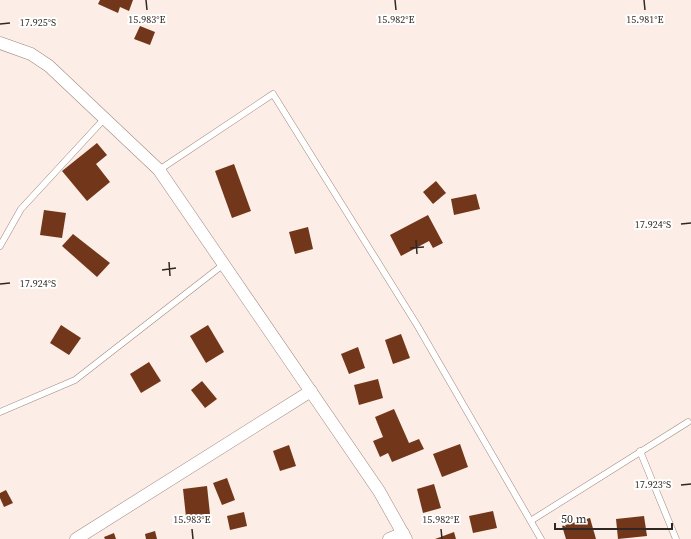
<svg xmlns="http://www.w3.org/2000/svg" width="691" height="539" viewBox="0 0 691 539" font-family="'Source Serif 4',serif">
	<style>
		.building { fill: #72371a }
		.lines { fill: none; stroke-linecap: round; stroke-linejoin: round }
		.service-casing { stroke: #9f897f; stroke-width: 7 }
		.minor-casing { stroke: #9f897f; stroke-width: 13 }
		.service { stroke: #fff; stroke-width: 6 }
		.minor { stroke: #fff; stroke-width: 12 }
		.ticks { fill: none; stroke: #302723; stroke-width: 1.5 }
		.ticks-label { font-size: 10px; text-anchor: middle; fill: #302723; stroke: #fff; stroke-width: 4; stroke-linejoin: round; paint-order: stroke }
	</style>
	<rect width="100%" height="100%" fill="#fcede6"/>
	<g class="building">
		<path d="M 100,0 L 133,0 L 129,11 L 120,7 L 118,13 L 98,4 Z"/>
		<path d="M 140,26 L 155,32 L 150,45 L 134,39 Z"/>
		<path d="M 97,143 L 107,155 L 96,164 L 110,182 L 87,201 L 62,171 Z"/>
		<path d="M 234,164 L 251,211 L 232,218 L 215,171 Z"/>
		<path d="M 436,181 L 446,193 L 433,204 L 423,192 Z"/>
		<path d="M 476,194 L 480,209 L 454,215 L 451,199 Z"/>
		<path d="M 44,210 L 66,213 L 62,238 L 40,235 Z"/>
		<path d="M 428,215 L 443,243 L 433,248 L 429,241 L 401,256 L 390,235 Z"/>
		<path d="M 308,227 L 313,249 L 295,254 L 289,232 Z"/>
		<path d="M 73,234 L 110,263 L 97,277 L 62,246 Z"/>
		<path d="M 61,325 L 81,338 L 69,355 L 50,343 Z"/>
		<path d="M 208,325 L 224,352 L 206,363 L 190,336 Z"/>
		<path d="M 401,334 L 410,358 L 393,364 L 385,340 Z"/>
		<path d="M 358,347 L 365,368 L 349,374 L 341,354 Z"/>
		<path d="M 149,362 L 161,381 L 141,393 L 130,374 Z"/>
		<path d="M 378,379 L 383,398 L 359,405 L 354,385 Z"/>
		<path d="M 202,381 L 217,399 L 205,408 L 191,390 Z"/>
		<path d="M 394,409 L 409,443 L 419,439 L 424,449 L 392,462 L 388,453 L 380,457 L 373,441 L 383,437 L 375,417 Z"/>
		<path d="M 460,444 L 468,467 L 442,477 L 433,454 Z"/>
		<path d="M 289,445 L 296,466 L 280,471 L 273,451 Z"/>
		<path d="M 227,478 L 235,500 L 222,505 L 213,483 Z"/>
		<path d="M 434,484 L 441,508 L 423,513 L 417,489 Z"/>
		<path d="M 207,486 L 210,514 L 186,517 L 183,489 Z"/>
		<path d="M 6,490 L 13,503 L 4,507 L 0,498 L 0,493 Z"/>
		<path d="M 493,511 L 497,528 L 473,533 L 469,516 Z"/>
		<path d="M 244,512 L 247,526 L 230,530 L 227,516 Z"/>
		<path d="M 644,516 L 647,536 L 618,539 L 616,519 Z"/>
		<path d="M 590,518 L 596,539 L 566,539 L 562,526 Z"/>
		<path d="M 155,531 L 157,539 L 146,539 L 145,534 Z"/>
		<path d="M 454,532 L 456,539 L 435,539 Z"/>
		<path d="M 114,533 L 116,539 L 105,539 L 104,537 Z"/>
	</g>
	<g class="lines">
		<defs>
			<g id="service">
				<path d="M 159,170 L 273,94 L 417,325 L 541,539"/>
				<path d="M 0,246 L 21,209 L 105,118"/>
				<path d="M 0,412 L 75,380 L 224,264"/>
				<path d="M 640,451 L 676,539"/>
				<path d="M 532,520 L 688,422"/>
			</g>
			<g id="minor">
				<path d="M 0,43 L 31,54 L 49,66 L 159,170 L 379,491 L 406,539"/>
				<path d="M 76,539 L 311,391"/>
				<path d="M 389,539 L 403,533"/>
			</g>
		</defs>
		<use href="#service" class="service-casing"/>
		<use href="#minor" class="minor-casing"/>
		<use href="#service" class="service"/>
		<use href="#minor" class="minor"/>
	</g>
	<path class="ticks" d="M 146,0 L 147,10M 395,0 L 396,10M 644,0 L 645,10M 0,24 L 10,23M 681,224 L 691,223M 416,240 L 417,254M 410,248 L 424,247M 169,262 L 170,276M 162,270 L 176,268M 0,284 L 10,283M 681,485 L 691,484M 192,529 L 193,539M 441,529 L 442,539"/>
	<g class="ticks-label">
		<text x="147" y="23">15.983°E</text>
		<text x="396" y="23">15.982°E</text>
		<text x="645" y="23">15.981°E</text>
		<text x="38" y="26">17.925°S</text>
		<text x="653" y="228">17.924°S</text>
		<text x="38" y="287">17.924°S</text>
		<text x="653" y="488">17.923°S</text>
		<text x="192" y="523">15.983°E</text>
		<text x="441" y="523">15.982°E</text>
	</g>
	<path d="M555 523v6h117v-6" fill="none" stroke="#302723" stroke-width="2"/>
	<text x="561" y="523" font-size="12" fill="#302723" stroke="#ffffff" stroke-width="3" paint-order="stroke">50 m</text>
</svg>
